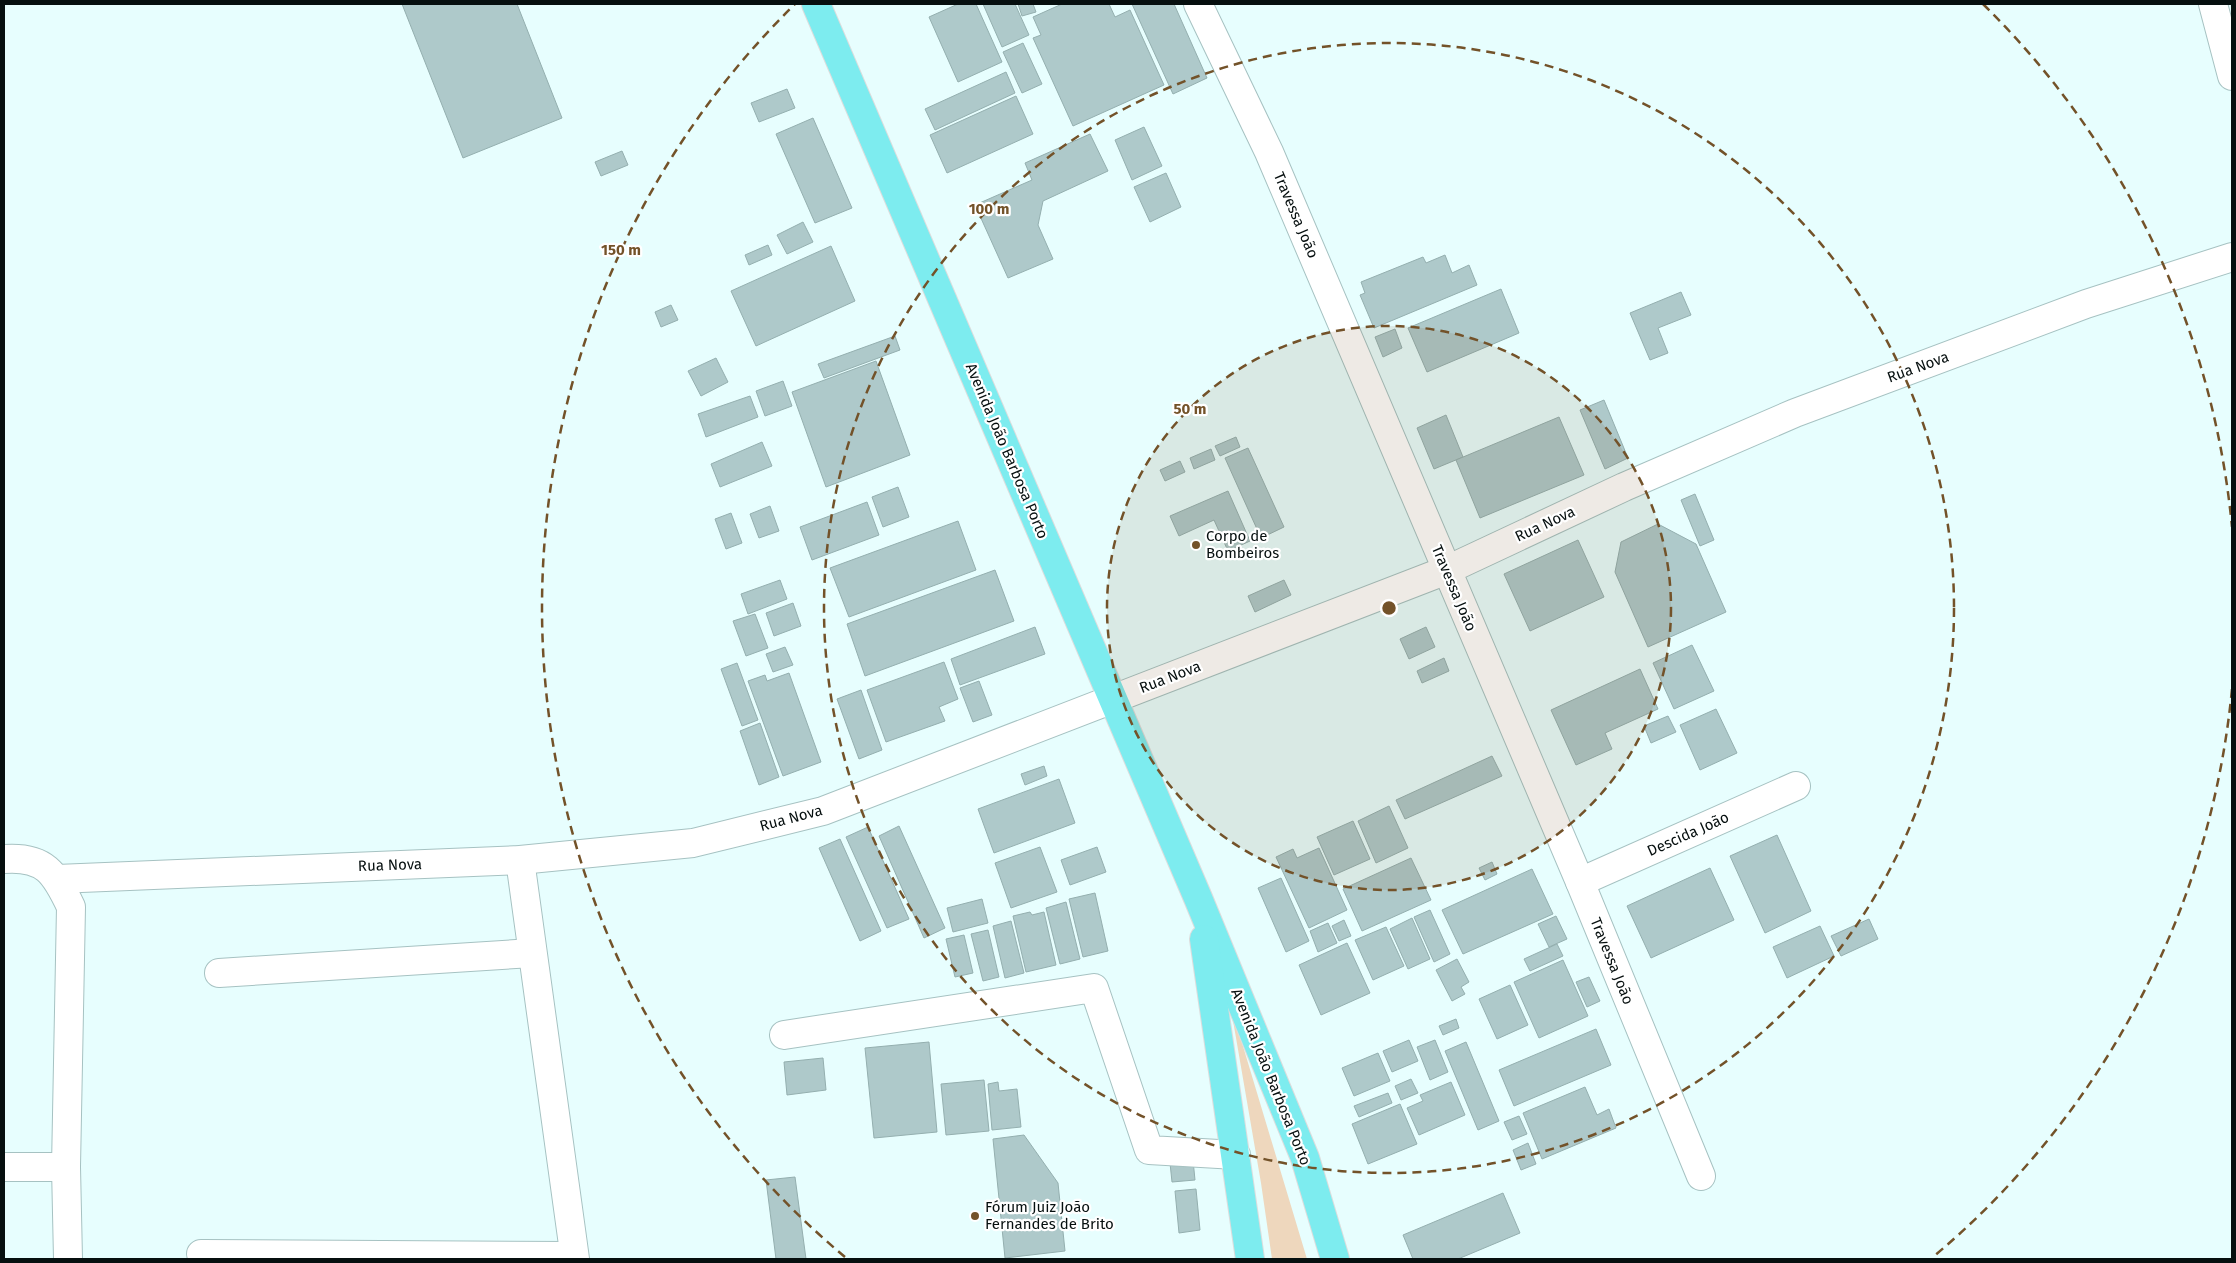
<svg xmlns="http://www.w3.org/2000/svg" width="2236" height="1263" viewBox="0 0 2236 1263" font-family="'Fira Sans',sans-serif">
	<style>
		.green { fill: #eed7bd }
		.building { fill: #aec9ca; stroke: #94afaf }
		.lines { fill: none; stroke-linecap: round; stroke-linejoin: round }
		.minor-casing { stroke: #a6c2c2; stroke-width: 30 }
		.major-casing { stroke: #dcdddd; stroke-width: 30 }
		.minor { stroke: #fff; stroke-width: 28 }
		.major { stroke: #7decef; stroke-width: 28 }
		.ring { fill: none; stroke: #735229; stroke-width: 2.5; stroke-dasharray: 9 6 }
		.poi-dot { fill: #735229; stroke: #fff; stroke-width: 2 }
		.labels { text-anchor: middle; stroke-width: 4.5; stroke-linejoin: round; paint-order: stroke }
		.street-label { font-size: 15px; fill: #060f0f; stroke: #fff }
		.poi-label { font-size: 15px; fill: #060f0f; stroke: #fff; text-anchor: start }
		.centre { fill: #735229; stroke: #fff; stroke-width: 2.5 }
		.ring-label { font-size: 15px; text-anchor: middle; font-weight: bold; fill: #735229; stroke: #fff; stroke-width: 4.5; stroke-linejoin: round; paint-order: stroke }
	</style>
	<rect width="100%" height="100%" fill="#e7fefe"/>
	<path class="green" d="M 1230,1003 L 1307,1259 L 1272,1259 L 1261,1183 Z"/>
	<g class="building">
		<path d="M 402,4 L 517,4 L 562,118 L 463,158 Z"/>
		<path d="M 958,4 L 976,4 L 1002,62 L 958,82 L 929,17 Z"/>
		<path d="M 983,4 L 1015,4 L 1029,35 L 1002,47 Z"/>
		<path d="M 1018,4 L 1033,4 L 1036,12 L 1022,16 Z"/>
		<path d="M 1062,4 L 1109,4 L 1115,17 L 1130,10 L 1164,85 L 1073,126 L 1033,38 L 1041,35 L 1033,17 Z"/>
		<path d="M 1132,4 L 1174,4 L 1207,78 L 1173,94 Z"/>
		<path d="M 1023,43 L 1042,84 L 1022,93 L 1003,52 Z"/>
		<path d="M 1006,72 L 1015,93 L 935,130 L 925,109 Z"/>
		<path d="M 787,89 L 795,108 L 759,122 L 751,103 Z"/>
		<path d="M 1016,96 L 1033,134 L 947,173 L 930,135 Z"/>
		<path d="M 813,118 L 852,208 L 815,223 L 776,134 Z"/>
		<path d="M 1144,127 L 1162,166 L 1132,180 L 1115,140 Z"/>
		<path d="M 1090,134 L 1108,171 L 1043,201 L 1038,225 L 1053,259 L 1008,278 L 975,205 L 1032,180 L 1025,163 Z"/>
		<path d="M 622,151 L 628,165 L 601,176 L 595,162 Z"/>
		<path d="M 1166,173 L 1181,207 L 1150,222 L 1134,187 Z"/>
		<path d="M 803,222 L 813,242 L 787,254 L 777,235 Z"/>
		<path d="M 768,245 L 772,255 L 749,265 L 745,255 Z"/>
		<path d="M 831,246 L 855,301 L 756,346 L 731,291 Z"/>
		<path d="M 1445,255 L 1452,273 L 1469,265 L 1477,285 L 1374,328 L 1360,295 L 1365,293 L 1361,282 L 1423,257 L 1426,263 Z"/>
		<path d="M 1501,289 L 1519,333 L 1427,372 L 1408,328 Z"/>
		<path d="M 1681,292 L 1691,315 L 1658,328 L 1668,353 L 1650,360 L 1630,313 Z"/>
		<path d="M 671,305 L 678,320 L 661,327 L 655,312 Z"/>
		<path d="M 1395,329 L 1402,348 L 1383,357 L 1375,337 Z"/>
		<path d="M 895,336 L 900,350 L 824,378 L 818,364 Z"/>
		<path d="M 716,358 L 728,382 L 701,396 L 688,371 Z"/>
		<path d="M 876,361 L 910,455 L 826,487 L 792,392 Z"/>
		<path d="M 783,381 L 792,406 L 765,416 L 756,391 Z"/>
		<path d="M 750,396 L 758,417 L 706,437 L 698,414 Z"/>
		<path d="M 1604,400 L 1628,458 L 1605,469 L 1580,410 Z"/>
		<path d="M 1446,415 L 1463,457 L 1434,469 L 1417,428 Z"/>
		<path d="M 1559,417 L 1584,475 L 1480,518 L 1456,460 Z"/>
		<path d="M 1236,437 L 1240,447 L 1220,456 L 1215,446 Z"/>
		<path d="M 762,442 L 772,466 L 720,487 L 711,464 Z"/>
		<path d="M 1248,448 L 1284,527 L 1261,538 L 1225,458 Z"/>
		<path d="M 1211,449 L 1215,460 L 1194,469 L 1190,458 Z"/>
		<path d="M 1180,461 L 1185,472 L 1165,481 L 1160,470 Z"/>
		<path d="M 898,487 L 909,517 L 883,527 L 872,497 Z"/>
		<path d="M 1228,491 L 1250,541 L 1228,551 L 1214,520 L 1179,536 L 1170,516 Z"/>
		<path d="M 1695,494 L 1714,540 L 1700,546 L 1681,500 Z"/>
		<path d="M 867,502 L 879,535 L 812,560 L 800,527 Z"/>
		<path d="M 770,506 L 779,531 L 759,538 L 750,514 Z"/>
		<path d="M 731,513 L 742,543 L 726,549 L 715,519 Z"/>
		<path d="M 958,521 L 976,570 L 849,617 L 830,568 Z"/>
		<path d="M 1658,524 L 1696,544 L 1726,612 L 1648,647 L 1615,572 L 1621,542 Z"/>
		<path d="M 1578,540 L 1604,597 L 1530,631 L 1504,574 Z"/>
		<path d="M 995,570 L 1014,621 L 865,676 L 847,624 Z"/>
		<path d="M 780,580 L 787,599 L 748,614 L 741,594 Z"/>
		<path d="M 1284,580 L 1291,595 L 1255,612 L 1248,596 Z"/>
		<path d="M 793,603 L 801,626 L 774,636 L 766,613 Z"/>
		<path d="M 755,614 L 768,648 L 746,656 L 733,621 Z"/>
		<path d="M 1035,627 L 1045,654 L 960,685 L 951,659 Z"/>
		<path d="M 1426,627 L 1435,647 L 1409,659 L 1400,639 Z"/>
		<path d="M 1692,645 L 1714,691 L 1674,709 L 1653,663 Z"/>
		<path d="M 785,647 L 793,665 L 773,672 L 766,654 Z"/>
		<path d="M 1444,658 L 1449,671 L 1422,683 L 1417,671 Z"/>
		<path d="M 944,662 L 958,699 L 939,707 L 945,721 L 886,742 L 867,690 Z"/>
		<path d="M 737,663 L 758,720 L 742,726 L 721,669 Z"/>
		<path d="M 1640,669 L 1658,709 L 1605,733 L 1612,749 L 1576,765 L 1551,710 Z"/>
		<path d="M 789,673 L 821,762 L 783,776 L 748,681 L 765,675 L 767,681 Z"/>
		<path d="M 979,681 L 992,715 L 973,722 L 960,688 Z"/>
		<path d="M 861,690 L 882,750 L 859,759 L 837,699 Z"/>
		<path d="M 1716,709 L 1737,753 L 1700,770 L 1680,725 Z"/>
		<path d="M 1668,716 L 1676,732 L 1651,743 L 1644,726 Z"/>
		<path d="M 760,723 L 779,777 L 759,785 L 740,731 Z"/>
		<path d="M 1492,756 L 1502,776 L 1405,819 L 1396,800 Z"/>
		<path d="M 1044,766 L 1047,776 L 1025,785 L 1021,774 Z"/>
		<path d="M 1059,779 L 1075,823 L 994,853 L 978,809 Z"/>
		<path d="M 1389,806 L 1408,848 L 1376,863 L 1358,821 Z"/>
		<path d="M 1353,821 L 1370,859 L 1334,875 L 1317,837 Z"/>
		<path d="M 899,826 L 945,928 L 924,938 L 879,836 Z"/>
		<path d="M 868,827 L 909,919 L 887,928 L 846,837 Z"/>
		<path d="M 1777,835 L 1811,911 L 1765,933 L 1730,856 Z"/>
		<path d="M 840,839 L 881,931 L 860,941 L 819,848 Z"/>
		<path d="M 1040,847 L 1057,892 L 1011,908 L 995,863 Z"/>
		<path d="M 1097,847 L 1106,872 L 1070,885 L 1061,860 Z"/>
		<path d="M 1319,848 L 1347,910 L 1309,928 L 1276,857 L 1293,849 L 1297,858 Z"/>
		<path d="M 1411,858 L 1431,900 L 1362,931 L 1343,889 Z"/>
		<path d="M 1492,862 L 1497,874 L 1485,880 L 1479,868 Z"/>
		<path d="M 1710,868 L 1734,920 L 1651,958 L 1627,906 Z"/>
		<path d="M 1532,869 L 1553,914 L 1463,954 L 1442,910 Z"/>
		<path d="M 1281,878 L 1309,941 L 1286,952 L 1258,888 Z"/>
		<path d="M 1095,893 L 1108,951 L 1083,957 L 1069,899 Z"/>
		<path d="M 982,899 L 988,923 L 953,932 L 947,908 Z"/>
		<path d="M 1066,902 L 1080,959 L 1060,964 L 1046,908 Z"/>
		<path d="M 1430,910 L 1450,954 L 1434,962 L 1414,917 Z"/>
		<path d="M 1030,912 L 1032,915 L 1044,912 L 1056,965 L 1026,972 L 1013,916 Z"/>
		<path d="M 1556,916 L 1567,939 L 1549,947 L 1538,924 Z"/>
		<path d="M 1412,918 L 1430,959 L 1408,969 L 1390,929 Z"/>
		<path d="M 1869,919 L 1878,939 L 1841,956 L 1831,936 Z"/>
		<path d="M 1344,920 L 1351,936 L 1339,941 L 1332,926 Z"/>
		<path d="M 1011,921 L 1024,973 L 1005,978 L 993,926 Z"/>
		<path d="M 1328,923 L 1337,943 L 1318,952 L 1310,931 Z"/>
		<path d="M 1820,926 L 1834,956 L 1787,978 L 1773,947 Z"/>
		<path d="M 1386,927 L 1404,966 L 1373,980 L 1355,940 Z"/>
		<path d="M 988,930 L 999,977 L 983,981 L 971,934 Z"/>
		<path d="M 964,935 L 973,973 L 955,977 L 946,939 Z"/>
		<path d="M 1347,943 L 1370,993 L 1321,1015 L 1299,965 Z"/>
		<path d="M 1557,944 L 1563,956 L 1530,971 L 1524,959 Z"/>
		<path d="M 1457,959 L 1469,982 L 1461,987 L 1465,994 L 1452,1001 L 1436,970 Z"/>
		<path d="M 1563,960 L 1588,1016 L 1539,1038 L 1514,982 Z"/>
		<path d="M 1589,977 L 1600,1001 L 1587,1007 L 1576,982 Z"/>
		<path d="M 1510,985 L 1528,1025 L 1497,1039 L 1479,999 Z"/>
		<path d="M 1456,1019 L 1459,1028 L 1443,1035 L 1439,1026 Z"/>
		<path d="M 1596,1029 L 1611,1065 L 1514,1106 L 1499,1070 Z"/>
		<path d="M 1409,1040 L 1418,1061 L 1392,1072 L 1383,1051 Z"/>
		<path d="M 1435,1040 L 1448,1072 L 1430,1080 L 1417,1047 Z"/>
		<path d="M 929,1042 L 937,1132 L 874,1138 L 865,1048 Z"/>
		<path d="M 1466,1042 L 1499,1121 L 1478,1130 L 1445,1051 Z"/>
		<path d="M 1378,1053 L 1390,1081 L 1354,1096 L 1342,1068 Z"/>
		<path d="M 823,1058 L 826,1090 L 787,1095 L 784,1062 Z"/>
		<path d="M 1411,1079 L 1418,1093 L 1401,1100 L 1395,1086 Z"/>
		<path d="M 984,1080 L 989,1131 L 946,1135 L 941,1084 Z"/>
		<path d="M 998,1082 L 999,1091 L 1017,1089 L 1021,1127 L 992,1130 L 988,1084 Z"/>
		<path d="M 1451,1082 L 1465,1115 L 1419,1135 L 1407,1108 L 1423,1101 L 1420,1095 Z"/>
		<path d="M 1585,1087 L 1597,1115 L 1609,1109 L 1616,1128 L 1542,1159 L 1523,1113 Z"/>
		<path d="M 1388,1093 L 1392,1103 L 1359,1117 L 1354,1106 Z"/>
		<path d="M 1400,1104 L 1417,1144 L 1368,1164 L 1352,1124 Z"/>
		<path d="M 1519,1116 L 1527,1134 L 1512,1140 L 1504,1122 Z"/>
		<path d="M 1024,1135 L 1058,1183 L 1065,1251 L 1005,1258 L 993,1139 Z"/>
		<path d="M 1528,1143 L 1536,1164 L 1521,1170 L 1513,1150 Z"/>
		<path d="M 1193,1160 L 1195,1180 L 1172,1182 L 1170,1163 Z"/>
		<path d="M 795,1177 L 806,1259 L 776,1259 L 766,1180 Z"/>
		<path d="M 1196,1189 L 1200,1230 L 1179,1233 L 1175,1191 Z"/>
		<path d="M 1503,1193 L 1520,1233 L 1458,1259 L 1413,1259 L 1403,1235 Z"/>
	</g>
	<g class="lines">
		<defs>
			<g id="minor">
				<path d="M 1198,4 L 1269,152 L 1580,882 L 1701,1176"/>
				<path d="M 2213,4 L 2232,76"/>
				<path d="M 4,859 C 45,856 55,873 71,907 L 66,1167 L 68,1259"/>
				<path d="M 520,860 L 575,1259"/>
				<path d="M 57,879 L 520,860 L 693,843 L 823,811 L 1447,570 L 1624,487 L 1795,413 L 2086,304 L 2232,257"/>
				<path d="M 1580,882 L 1796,786"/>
				<path d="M 219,973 L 532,953"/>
				<path d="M 784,1035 L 1094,988 L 1149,1150 L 1236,1155"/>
				<path d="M 4,1167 L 66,1167"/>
				<path d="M 201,1254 L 574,1256"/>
			</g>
			<g id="major">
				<path d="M 816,4 L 1198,898 L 1305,1158 L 1335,1259"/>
				<path d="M 1204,939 L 1250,1259"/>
			</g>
		</defs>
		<use href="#minor" class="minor-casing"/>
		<use href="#major" class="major-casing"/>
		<use href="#minor" class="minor"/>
		<use href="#major" class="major"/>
	</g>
	<circle cx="1389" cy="608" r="282" fill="#735229" fill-opacity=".12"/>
	<g class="ring">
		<circle cx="1389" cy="608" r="282"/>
		<circle cx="1389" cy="608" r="565"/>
		<path d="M2232 689A847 847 0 0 1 1933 1257M845 1257A847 847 0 0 1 795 4M1983 4A847 847 0 0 1 2232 527"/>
	</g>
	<g class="poi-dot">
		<circle cx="1196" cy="545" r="5"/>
		<circle cx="975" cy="1216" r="5"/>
	</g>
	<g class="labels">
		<g class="street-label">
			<text transform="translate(1296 215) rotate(67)" y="5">Travessa João</text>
			<text transform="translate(1918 367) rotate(-20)" y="5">Rua Nova</text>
			<text transform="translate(1007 451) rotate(67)" y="5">Avenida João Barbosa Porto</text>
			<text transform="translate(1545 524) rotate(-25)" y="5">Rua Nova</text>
			<text transform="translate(1454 588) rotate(67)" y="5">Travessa João</text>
			<text transform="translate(1170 677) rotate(-21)" y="5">Rua Nova</text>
			<text transform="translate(791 818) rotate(-15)" y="5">Rua Nova</text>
			<text transform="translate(1688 834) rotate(-24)" y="5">Descida João</text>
			<text transform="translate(390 865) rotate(-2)" y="5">Rua Nova</text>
			<text transform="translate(1612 961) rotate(68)" y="5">Travessa João</text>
			<text transform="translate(1271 1077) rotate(68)" y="5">Avenida João Barbosa Porto</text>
		</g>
		<g class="poi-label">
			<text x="1206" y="541">Corpo de<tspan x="1206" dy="17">Bombeiros</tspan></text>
			<text x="985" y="1212">Fórum Juiz João<tspan x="985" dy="17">Fernandes de Brito</tspan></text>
		</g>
	</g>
	<circle cx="1389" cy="608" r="8" class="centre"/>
	<g class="ring-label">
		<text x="989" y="214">100 m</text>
		<text x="621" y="255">150 m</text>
		<text x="1190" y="414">50 m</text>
	</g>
	<rect width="2236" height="1263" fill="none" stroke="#060f0f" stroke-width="10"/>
</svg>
